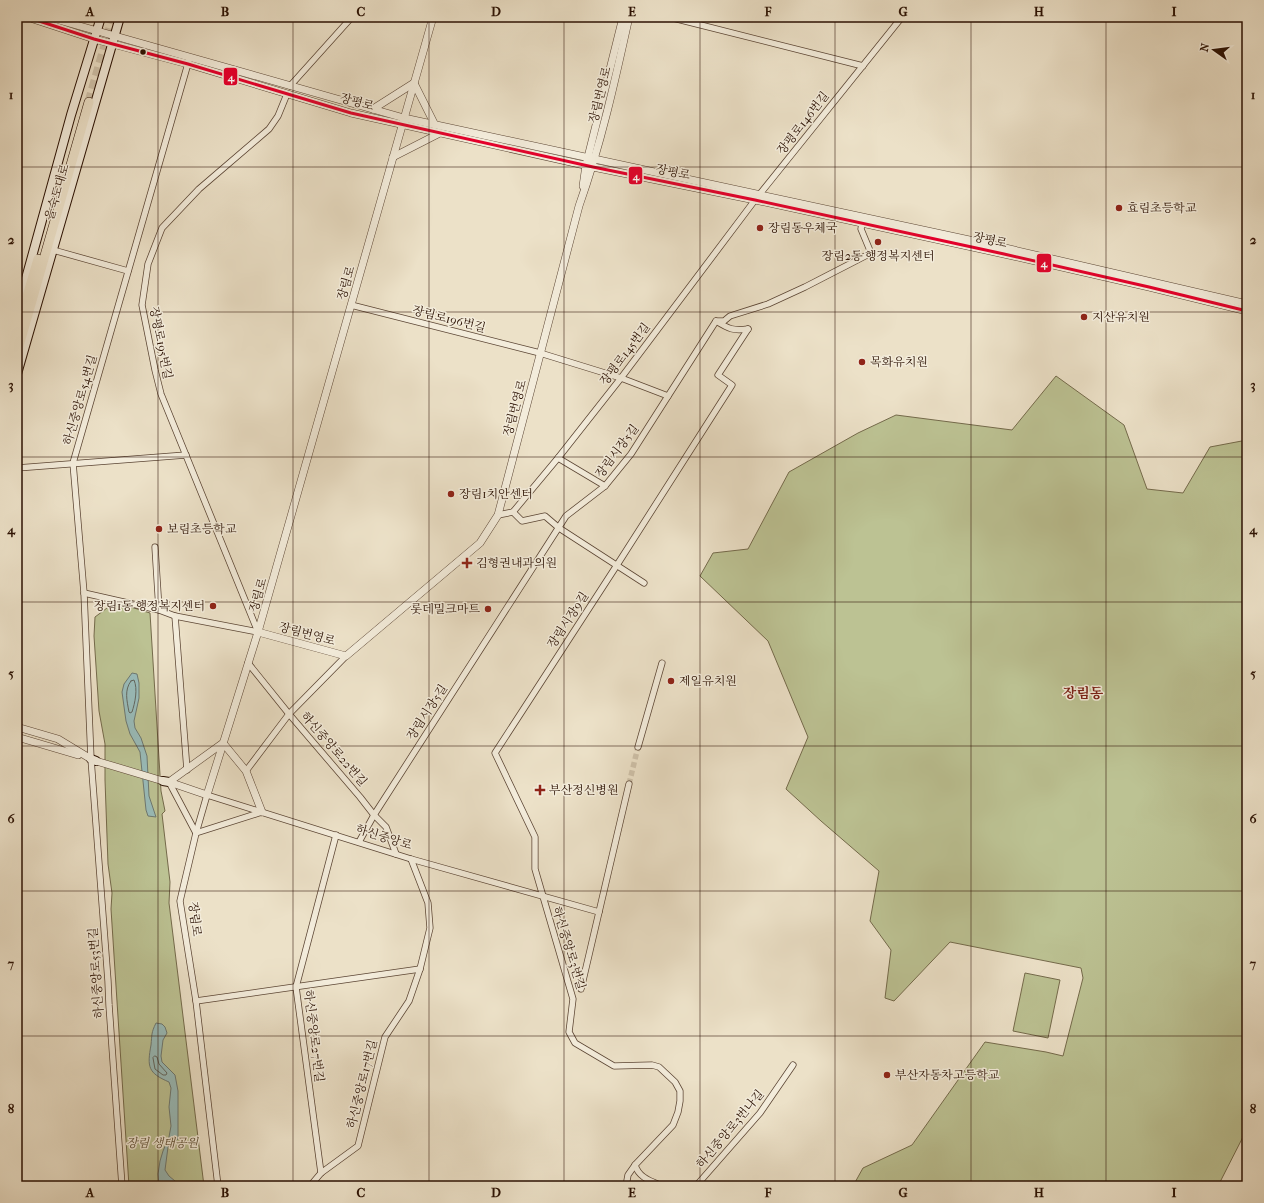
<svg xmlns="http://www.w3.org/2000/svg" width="1264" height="1203" viewBox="0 0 1264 1203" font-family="'IM FELL French Canon','Noto Serif KR',serif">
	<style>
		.green { fill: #bcc293; stroke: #746a4b }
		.water { fill: #99bcba; stroke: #6d7871 }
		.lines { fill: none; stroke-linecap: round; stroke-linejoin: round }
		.shore { stroke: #62665e; stroke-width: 1 }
		.minor-tunnel { stroke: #cfc2aa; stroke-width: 5.5; stroke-dasharray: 5.5 3; stroke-linecap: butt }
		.trunk-tunnel { stroke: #cfc2aa; stroke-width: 9; stroke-dasharray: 9 4.5; stroke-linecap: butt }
		.minor-casing { stroke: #5b4534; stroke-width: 7 }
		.tertiary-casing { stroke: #5b4534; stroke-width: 8 }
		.secondary-casing { stroke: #2b1103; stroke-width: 10 }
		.trunk-casing { stroke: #2b1103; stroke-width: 10 }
		.minor { stroke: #f3ecdb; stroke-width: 5.5 }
		.tertiary { stroke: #f3ecdb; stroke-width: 7 }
		.secondary { stroke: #f3ecdb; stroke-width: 8 }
		.trunk { stroke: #ece1c8; stroke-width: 9 }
		.bus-1-casing { stroke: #f3ecdb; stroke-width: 6 }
		.bus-1 { stroke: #e4002b; stroke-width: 3 }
		.grid { fill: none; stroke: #2b1103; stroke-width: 1; stroke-opacity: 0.55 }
		.bus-dot { fill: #2b1103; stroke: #f3ecdb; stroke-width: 1.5 }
		.poi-dot { fill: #8f2418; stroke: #f3ecdb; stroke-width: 1.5 }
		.labels { text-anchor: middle; stroke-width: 3; stroke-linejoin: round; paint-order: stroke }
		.street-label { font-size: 12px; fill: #2b1103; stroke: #f3ecdb }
		.poi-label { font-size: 12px; fill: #2b1103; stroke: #f3ecdb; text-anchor: start }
		.park-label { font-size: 12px; font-style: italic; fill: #5e4f35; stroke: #f3ecdb }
		.quarter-label { font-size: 14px; font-weight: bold; fill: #7a1f14; stroke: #f3ecdb }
		.line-badge { stroke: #f3ecdb; stroke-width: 1.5 }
		.badge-label { font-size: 11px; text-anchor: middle; font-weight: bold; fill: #fff }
		.neatline { fill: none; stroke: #2b1103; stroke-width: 1.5 }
		.grid-label { font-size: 13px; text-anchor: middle; font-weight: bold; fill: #2b1103 }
	</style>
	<rect width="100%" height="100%" fill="#ece1c8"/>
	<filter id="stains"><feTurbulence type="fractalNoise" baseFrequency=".005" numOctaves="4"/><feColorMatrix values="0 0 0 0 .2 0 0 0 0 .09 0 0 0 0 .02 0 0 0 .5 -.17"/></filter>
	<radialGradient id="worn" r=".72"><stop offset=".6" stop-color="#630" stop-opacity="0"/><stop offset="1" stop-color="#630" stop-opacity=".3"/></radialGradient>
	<g class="green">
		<path d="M 1056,376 L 1124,425 L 1147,489 L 1183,493 L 1210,447 L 1247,440 L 1247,1129 L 1218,1186 L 853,1186 L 863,1168 L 912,1145 L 985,1042 L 1046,1052 L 1063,1056 L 1083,978 L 1081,968 L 950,942 L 894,1001 L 885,998 L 891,950 L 870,921 L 879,871 L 821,821 L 786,789 L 808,737 L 768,641 L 700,576 L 713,553 L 748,549 L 789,472 L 858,433 L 896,415 L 1012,430 Z"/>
		<path d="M 115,602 L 150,613 L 161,791 L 165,811 L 162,814 L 170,882 L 169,903 L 204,1186 L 129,1186 L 111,909 L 112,893 L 108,864 L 105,780 L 105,744 L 99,711 L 94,636 L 95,617 Z"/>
		<path d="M 1025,973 L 1060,980 L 1048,1038 L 1013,1031 Z"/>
	</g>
	<g class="water">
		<path d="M 132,673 L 137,674 L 139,683 L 139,698 L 134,721 L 135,728 L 141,738 L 147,756 L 149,796 L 156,817 L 148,816 L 146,810 L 140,752 L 130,734 L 126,721 L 122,692 L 124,684 Z"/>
		<path d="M 156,1023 L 162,1024 L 165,1027 L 167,1033 L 163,1040 L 161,1056 L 162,1062 L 175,1075 L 178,1091 L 178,1139 L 168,1147 L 165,1170 L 169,1176 L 181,1186 L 159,1186 L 158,1174 L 160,1161 L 163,1151 L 169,1137 L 171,1126 L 169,1107 L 171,1088 L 169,1082 C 148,1073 147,1067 151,1045 C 152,1035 151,1033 156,1023 Z"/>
	</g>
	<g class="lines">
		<g class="shore">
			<path d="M 131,681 L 134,680 C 138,689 135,703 132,712 L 130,713 L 129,712 C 127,701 124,690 131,681 Z"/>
			<path d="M 155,1056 L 157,1057 L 159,1064 L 167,1073 L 166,1075 L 163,1075 L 155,1069 L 153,1058 Z"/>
		</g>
		<path class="minor-tunnel" d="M 629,784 L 638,747"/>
		<path class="trunk-tunnel" d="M 89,102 L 113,17"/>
		<defs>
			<g id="minor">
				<path d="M 669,17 L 863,66"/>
				<path d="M 290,86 L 352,17"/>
				<path d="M 53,250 L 128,271"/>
				<path d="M 351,305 L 540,353 L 621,378 L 668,396"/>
				<path d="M 716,321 C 729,329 733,331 748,329"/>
				<path d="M 558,458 L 605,486"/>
				<path d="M 17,468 L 186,455"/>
				<path d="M 513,512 L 522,521 L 545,516 L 559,528 L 644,583"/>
				<path d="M 498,515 L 513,512 L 558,458 L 621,378 L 755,200 L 902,17"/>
				<path d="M 84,593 L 159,610 L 155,547"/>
				<path d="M 159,610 L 175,616 L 258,632"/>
				<path d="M 175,616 L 187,770"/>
				<path d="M 258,632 L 161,394 L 155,370 L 142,305 L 148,264 L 162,228 L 199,189 L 269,129 L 278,116 L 287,94"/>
				<path d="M 248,663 L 289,714 L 360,797 L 374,815 L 386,827 L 396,854"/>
				<path d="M 638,747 L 662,663"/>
				<path d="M 246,771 L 289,714 L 346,656"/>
				<path d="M 169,782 L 196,833 L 262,812"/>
				<path d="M 359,842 L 374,815 L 566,516 L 605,486 L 631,454 L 716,321 L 724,321 L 730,316 L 768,304 L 805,287 L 871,253 L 861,229 L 862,223"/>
				<path d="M 581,989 L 629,784"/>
				<path d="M 196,1001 L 420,969"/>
				<path d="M 321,1173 L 296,987 L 336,835"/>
				<path d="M 122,1186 L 109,1005 L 108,981 L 91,759 L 84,593 L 73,463 L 189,60"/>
				<path d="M 218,1186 L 196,1001 L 180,901 L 196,833 L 207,795 L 411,859 L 599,912"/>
				<path d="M 310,1186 L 321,1173 L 358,1146 L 385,1037 L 409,1001 L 420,969 L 430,928 L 428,903 L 411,859"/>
				<path d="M 626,1186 L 628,1175 L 635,1165"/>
				<path d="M 662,1186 C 651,1181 639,1178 635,1165 L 673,1125 L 678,1112 L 680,1101 L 680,1091 L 675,1082 L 659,1067 L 652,1065 L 614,1066 L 575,1043 L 569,1032 L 573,999 L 535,869 L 535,837 L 495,753 L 617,565 L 732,385 L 718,375 L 748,329"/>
				<path d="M 696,1186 L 760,1113 L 793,1065"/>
			</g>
			<g id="tertiary">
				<path d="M 31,17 L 33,19 L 94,39 L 188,64 L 351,113 L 593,167 L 755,200 L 1004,254 L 1149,287 L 1247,311"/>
				<path d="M 48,17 L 404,118 L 988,244 L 1247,304"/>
				<path d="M 373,109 L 414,83 L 435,125"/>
				<path d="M 393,157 L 440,133"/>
				<path d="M 583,186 L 586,165 L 623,17"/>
				<path d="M 258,632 L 346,656 L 480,543 L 498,515 L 579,206 C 601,144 615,81 629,17"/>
				<path d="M 17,727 L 58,739 L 91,759"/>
				<path d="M 17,737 L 78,755"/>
				<path d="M 96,761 L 163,781"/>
				<path d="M 169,782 L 207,795 L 258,632 L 433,17"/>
				<path d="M 169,782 L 223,743 L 246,771 L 262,812"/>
			</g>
			<g id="secondary">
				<path d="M 17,311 L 71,115 L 101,17"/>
				<path d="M 17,374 L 120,17"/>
				<path d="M 91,759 L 96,761"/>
				<path d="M 163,781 L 169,782"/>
			</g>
			<g id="trunk">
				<path d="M 17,330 L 38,259"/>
				<path d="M 17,353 L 89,102"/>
			</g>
		</defs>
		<use href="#minor" class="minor-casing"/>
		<use href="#tertiary" class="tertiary-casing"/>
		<use href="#secondary" class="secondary-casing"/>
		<use href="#trunk" class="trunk-casing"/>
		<use href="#minor" class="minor"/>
		<use href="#tertiary" class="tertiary"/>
		<use href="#secondary" class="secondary"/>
		<use href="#trunk" class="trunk"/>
		<defs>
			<path id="bus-1" d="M 31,17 L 33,19 L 94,39 L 188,64 L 351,113 L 593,167 L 755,200 L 1004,254 L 1149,287 L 1247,311"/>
		</defs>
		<use href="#bus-1" class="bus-1-casing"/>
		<use href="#bus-1" class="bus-1"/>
	</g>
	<path class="grid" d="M 158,17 L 158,1186M 293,17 L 293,1186M 429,17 L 429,1186M 564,17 L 564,1186M 700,17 L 700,1186M 835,17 L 835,1186M 971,17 L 971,1186M 1106,17 L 1106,1186M 17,167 L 1247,167M 17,312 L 1247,312M 17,457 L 1247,457M 17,602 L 1247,602M 17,746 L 1247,746M 17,891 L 1247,891M 17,1036 L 1247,1036"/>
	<circle class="bus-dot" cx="143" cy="52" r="3.5"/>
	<g class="poi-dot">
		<circle cx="1119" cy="208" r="4"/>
		<circle cx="760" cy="228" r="4"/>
		<circle cx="878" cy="242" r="4"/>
		<circle cx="1084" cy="317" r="4"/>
		<circle cx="862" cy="362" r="4"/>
		<circle cx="451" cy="494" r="4"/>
		<circle cx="159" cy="529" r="4"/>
		<path d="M465 557h4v4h4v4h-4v4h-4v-4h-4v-4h4z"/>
		<circle cx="213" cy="606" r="4"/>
		<circle cx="488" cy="609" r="4"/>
		<circle cx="671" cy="681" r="4"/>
		<path d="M538 784h4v4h4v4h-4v4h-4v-4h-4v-4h4z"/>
		<circle cx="887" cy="1075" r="4"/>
	</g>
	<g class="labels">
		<g class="street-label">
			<text transform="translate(600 95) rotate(-76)" y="4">장림번영로</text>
			<text transform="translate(357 102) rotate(15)" y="4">장평로</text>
			<text transform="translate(803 123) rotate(-52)" y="4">장평로146번길</text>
			<text transform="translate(673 172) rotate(11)" y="4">장평로</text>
			<text transform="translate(57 192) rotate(-74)" y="4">을숙도대로</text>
			<text transform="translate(990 240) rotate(12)" y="4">장평로</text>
			<text transform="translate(346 283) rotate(-74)" y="4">장림로</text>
			<text transform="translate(449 319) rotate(14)" y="4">장림로196번길</text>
			<text transform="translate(161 343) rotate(79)" y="4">장평로195번길</text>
			<text transform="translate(625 354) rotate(-53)" y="4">장평로145번길</text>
			<text transform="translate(80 400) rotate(-74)" y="4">하신중앙로54번길</text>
			<text transform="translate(515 408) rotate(-75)" y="4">장림번영로</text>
			<text transform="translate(617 451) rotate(-53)" y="4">장림시장5길</text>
			<text transform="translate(258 595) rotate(-74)" y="4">장림로</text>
			<text transform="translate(568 620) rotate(-57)" y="4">장림시장9길</text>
			<text transform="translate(307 634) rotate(15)" y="4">장림번영로</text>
			<text transform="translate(427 712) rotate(-57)" y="4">장림시장5길</text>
			<text transform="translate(334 749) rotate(49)" y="4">하신중앙로22번길</text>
			<text transform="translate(384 837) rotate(17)" y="4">하신중앙로</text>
			<text transform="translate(195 919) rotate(83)" y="4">장림로</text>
			<text transform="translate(569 948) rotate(73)" y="4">하신중앙로3번길</text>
			<text transform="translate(96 973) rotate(-94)" y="4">하신중앙로53번길</text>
			<text transform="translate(314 1036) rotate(83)" y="4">하신중앙로27번길</text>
			<text transform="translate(362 1084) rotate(-76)" y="4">하신중앙로17번길</text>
			<text transform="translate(730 1129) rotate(-50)" y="4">하신중앙로3번나길</text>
		</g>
		<g class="poi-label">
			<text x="1127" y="212">효림초등학교</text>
			<text x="768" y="232">장림동우체국</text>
			<text x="878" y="260" text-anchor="middle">장림2동 행정복지센터</text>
			<text x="1092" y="321">지산유치원</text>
			<text x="870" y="366">목화유치원</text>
			<text x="459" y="498">장림1치안센터</text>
			<text x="167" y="533">보림초등학교</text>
			<text x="476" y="567">김형권내과의원</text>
			<text x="205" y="610" text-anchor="end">장림1동 행정복지센터</text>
			<text x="480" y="613" text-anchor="end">롯데밀크마트</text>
			<text x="679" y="685">제일유치원</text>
			<text x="549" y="794">부산정신병원</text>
			<text x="895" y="1079">부산자동차고등학교</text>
		</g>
		<g class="park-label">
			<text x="162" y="1147">장림 생태공원</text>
		</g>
		<g class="quarter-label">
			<text x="1083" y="698">장림동</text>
		</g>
	</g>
	<g class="line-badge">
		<rect x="223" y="67" width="15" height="19" rx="4" fill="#e4002b"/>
		<rect x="628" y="166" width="15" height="19" rx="4" fill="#e4002b"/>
		<rect x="1036" y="253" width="16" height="20" rx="4" fill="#e4002b"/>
	</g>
	<g class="badge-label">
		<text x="231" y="81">4</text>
		<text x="636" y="180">4</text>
		<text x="1044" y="267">4</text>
	</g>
	<rect width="1264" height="1203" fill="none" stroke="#ece1c8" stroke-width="44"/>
	<g transform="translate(1214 50) rotate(284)" stroke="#f3ecdb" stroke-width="3" paint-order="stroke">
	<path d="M0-3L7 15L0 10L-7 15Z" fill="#2b1103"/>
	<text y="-6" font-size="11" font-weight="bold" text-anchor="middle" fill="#2b1103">N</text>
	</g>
	<rect x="22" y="22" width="1220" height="1159" class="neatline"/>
	<g class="grid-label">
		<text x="90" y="16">A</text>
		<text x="225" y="16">B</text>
		<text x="361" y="16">C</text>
		<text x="496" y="16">D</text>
		<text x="632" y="16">E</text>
		<text x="768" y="16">F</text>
		<text x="903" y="16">G</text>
		<text x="1039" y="16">H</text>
		<text x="1174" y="16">I</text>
		<text x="11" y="99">1</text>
		<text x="1253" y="99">1</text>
		<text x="11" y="244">2</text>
		<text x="1253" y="244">2</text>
		<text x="11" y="389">3</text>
		<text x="1253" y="389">3</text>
		<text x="11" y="534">4</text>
		<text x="1253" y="534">4</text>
		<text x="11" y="678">5</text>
		<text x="1253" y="678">5</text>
		<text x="11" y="823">6</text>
		<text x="1253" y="823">6</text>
		<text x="11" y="968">7</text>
		<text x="1253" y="968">7</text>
		<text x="11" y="1113">8</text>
		<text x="1253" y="1113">8</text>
		<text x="90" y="1197">A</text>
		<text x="225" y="1197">B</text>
		<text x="361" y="1197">C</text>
		<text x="496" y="1197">D</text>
		<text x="632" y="1197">E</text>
		<text x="768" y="1197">F</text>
		<text x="903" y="1197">G</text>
		<text x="1039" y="1197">H</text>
		<text x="1174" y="1197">I</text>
	</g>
	<rect width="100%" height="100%" filter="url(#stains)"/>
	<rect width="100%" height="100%" fill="url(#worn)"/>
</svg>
